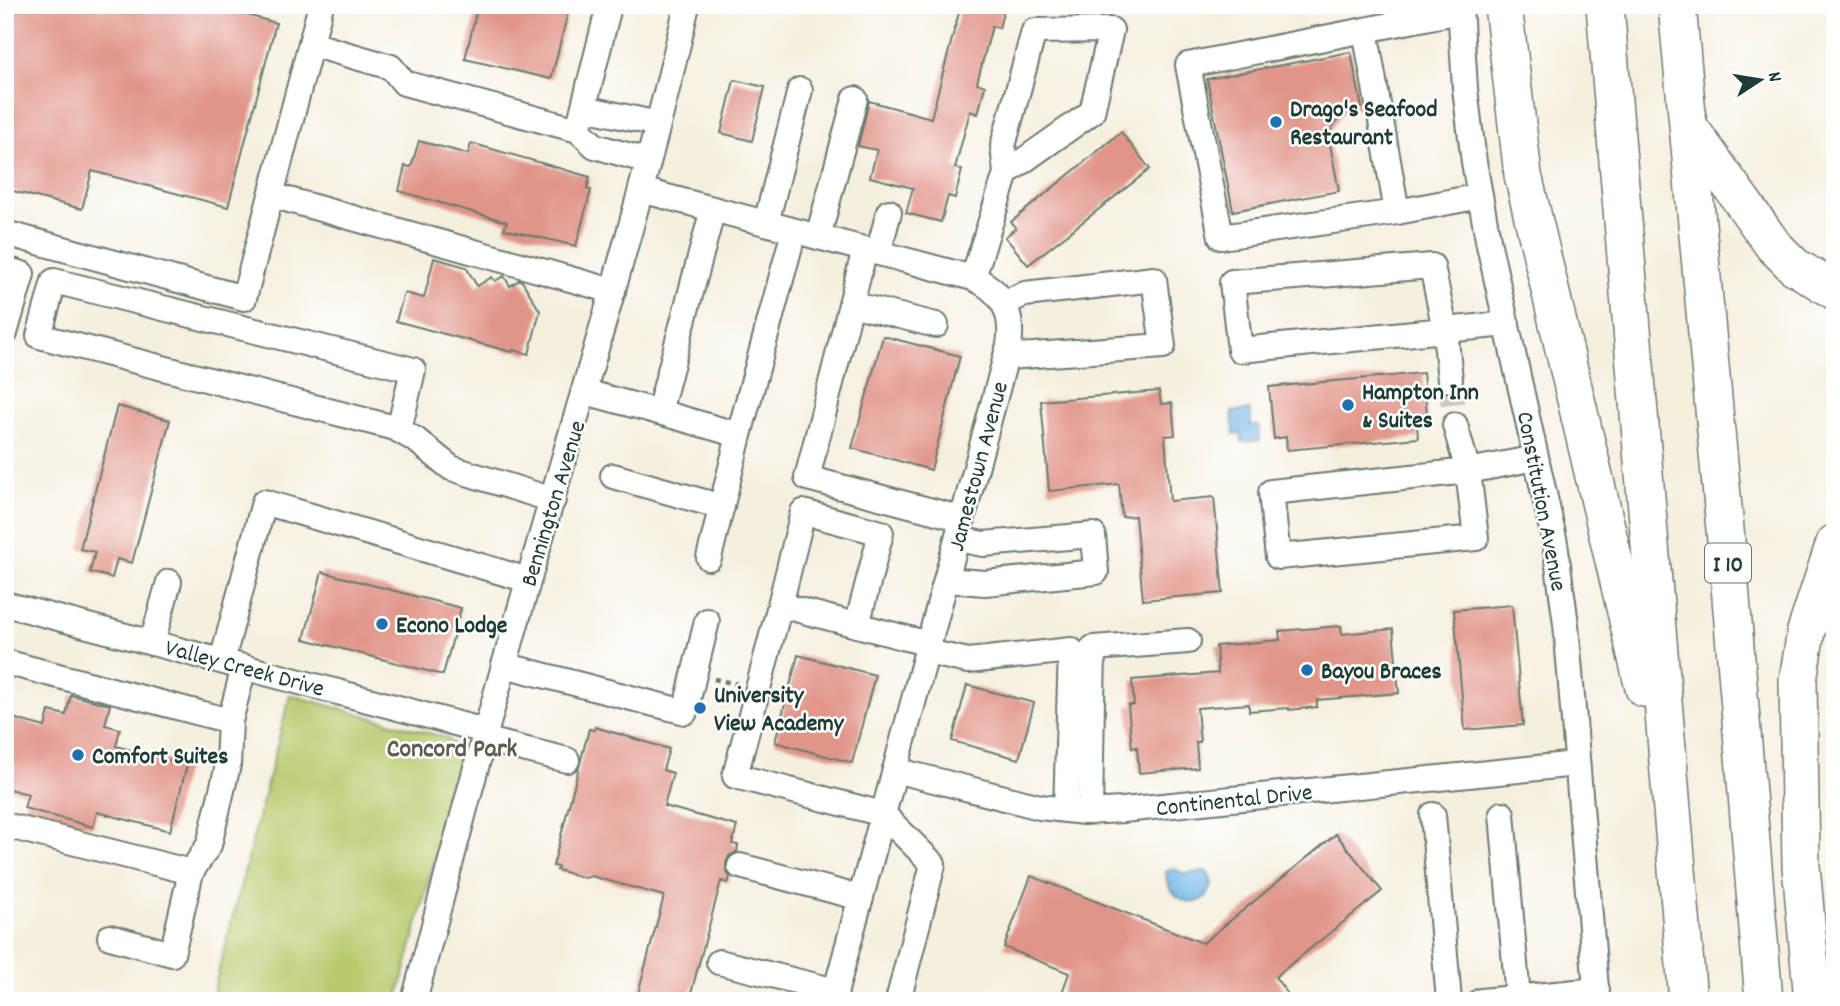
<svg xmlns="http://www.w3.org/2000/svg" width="1840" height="1006" viewBox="0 0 1840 1006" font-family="Dekko,sans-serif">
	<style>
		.green { fill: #b7cb6e; stroke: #6b8451; stroke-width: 2 }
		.water { fill: #6fb5e6; stroke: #47798d; stroke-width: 2 }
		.building { fill: #e19589 }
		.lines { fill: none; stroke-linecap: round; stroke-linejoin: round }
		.minor-tunnel { stroke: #cacbbc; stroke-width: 24; stroke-dasharray: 24 12; stroke-linecap: butt }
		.minor-casing { stroke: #6a7b70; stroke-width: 28 }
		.highway-casing { stroke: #6a7b70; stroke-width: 40 }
		.path { stroke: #6a7b70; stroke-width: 4.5; stroke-dasharray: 5 5; stroke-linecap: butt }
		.minor { stroke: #fff; stroke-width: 24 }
		.highway { stroke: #fff; stroke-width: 37 }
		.poi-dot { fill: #1f6fb2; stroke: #fff; stroke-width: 2.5 }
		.labels { text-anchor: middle; stroke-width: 5; stroke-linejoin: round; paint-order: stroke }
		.shield { fill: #fff; stroke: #627771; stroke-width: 2 }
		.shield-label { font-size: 23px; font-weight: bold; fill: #1f3d34 }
		.poi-label { font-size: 24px; font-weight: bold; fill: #1f3d34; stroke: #fff; text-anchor: start }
		.street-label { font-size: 24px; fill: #1f3d34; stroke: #fff }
		.neighbourhood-label { font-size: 26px; font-weight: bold; fill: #635c52; stroke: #fff }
	</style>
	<rect width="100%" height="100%" fill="#fff"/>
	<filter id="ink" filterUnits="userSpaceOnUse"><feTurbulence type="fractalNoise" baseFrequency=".0143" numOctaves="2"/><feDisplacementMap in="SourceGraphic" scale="14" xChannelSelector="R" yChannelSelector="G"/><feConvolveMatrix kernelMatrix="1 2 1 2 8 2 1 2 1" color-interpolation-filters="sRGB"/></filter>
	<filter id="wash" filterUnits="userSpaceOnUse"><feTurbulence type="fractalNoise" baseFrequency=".00686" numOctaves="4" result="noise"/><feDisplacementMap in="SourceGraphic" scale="28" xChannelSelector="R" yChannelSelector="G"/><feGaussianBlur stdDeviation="1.57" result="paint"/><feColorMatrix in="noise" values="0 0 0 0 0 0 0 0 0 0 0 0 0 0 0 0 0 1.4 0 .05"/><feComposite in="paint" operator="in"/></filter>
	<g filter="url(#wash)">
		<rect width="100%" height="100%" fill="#f5efde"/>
		<path class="green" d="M 290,695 L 447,738 C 460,748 459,760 457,774 L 397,1001 L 211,1001 Z"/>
		<g class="water">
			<path d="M 1250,410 L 1251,425 L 1258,425 L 1260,440 L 1242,442 L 1241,433 L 1234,434 L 1232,412 Z"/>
			<path d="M 1172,868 L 1184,874 L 1204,871 L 1208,873 L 1212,883 C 1205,917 1166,901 1166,872 Z"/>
		</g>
		<g id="blocks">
			<g class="building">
				<path d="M 5,5 L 211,5 L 276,23 L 228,207 L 92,171 L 82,209 L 5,189 Z"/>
				<path d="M 478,5 L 570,5 L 551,79 L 465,59 Z"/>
				<path d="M 961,5 L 1005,5 L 999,28 L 992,26 L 977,83 L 985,86 L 978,114 L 970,111 L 955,168 L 962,170 L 955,198 L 948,196 L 941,222 L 906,213 L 913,188 L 870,177 L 877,150 L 858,146 L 869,101 L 931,118 Z"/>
				<path d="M 1351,52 L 1362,108 L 1344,111 L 1328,134 L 1339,191 L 1233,211 L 1207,79 Z"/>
				<path d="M 734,80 L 765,87 L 752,141 L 721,133 Z"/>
				<path d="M 1121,132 L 1150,169 L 1028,265 L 1005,237 L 1016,228 L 1011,222 Z"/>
				<path d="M 419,141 L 468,154 L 471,144 L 478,145 L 590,177 L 587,189 L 591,190 L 576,246 L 504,229 L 507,222 L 399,191 L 405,166 L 411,167 Z"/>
				<path d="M 434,258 L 466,267 L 477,286 L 492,277 L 495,281 L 504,276 L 510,286 L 519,280 L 522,281 L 540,311 L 529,354 L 513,350 L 512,352 L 396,321 L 404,293 L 424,298 Z"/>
				<path d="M 883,336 L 960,356 L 931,470 L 852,448 Z"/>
				<path d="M 1423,373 L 1428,424 L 1417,425 L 1418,438 L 1287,450 L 1286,437 L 1274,439 L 1269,387 Z"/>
				<path d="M 1159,391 L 1161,404 L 1172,403 L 1175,435 L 1165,436 L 1170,501 L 1214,497 L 1223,593 L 1143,600 L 1135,516 L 1122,517 L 1119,484 L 1049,491 L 1041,401 Z"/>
				<path d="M 117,406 L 170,420 L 132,563 L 117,559 L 112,578 L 90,572 L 95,552 L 80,549 Z"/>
				<path d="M 322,572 L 461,608 L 443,675 L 304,639 Z"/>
				<path d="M 1512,605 L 1523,725 L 1465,730 L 1454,610 Z"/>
				<path d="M 1341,626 L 1342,634 L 1393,629 L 1399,693 L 1317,700 L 1317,707 L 1289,710 L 1289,708 L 1249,711 L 1249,704 L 1197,708 L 1200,742 L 1196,742 L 1198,768 L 1139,773 L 1137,747 L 1132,748 L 1128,705 L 1134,705 L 1132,680 L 1218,673 L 1216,646 L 1280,640 L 1279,631 Z"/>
				<path d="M 798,655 L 875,675 L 852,763 L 775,742 Z"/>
				<path d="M 967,685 L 1034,703 L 1019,759 L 952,741 Z"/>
				<path d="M 71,695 L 110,705 L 105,725 L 120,729 L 116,746 L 187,765 L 170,831 L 97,812 L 93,827 L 24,808 L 28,794 L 5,788 L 5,716 L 45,727 L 49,711 L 66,715 Z"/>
				<path d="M 595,727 L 669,749 L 663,770 L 673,773 L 664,806 L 737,826 L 732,844 L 738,845 L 737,852 L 729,856 L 726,863 L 726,871 L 730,877 L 728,883 L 721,881 L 689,1001 L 636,1001 L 664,896 L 591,876 L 585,878 L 557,870 L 558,867 L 553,866 L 589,729 L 595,730 Z"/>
				<path d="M 1336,834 L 1382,891 L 1275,977 L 1293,1001 L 1059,1001 L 1069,973 L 1004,947 L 1031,876 L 1203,943 Z"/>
			</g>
		</g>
	</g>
	<g filter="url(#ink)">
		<use href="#blocks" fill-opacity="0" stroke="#6a7b70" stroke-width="2"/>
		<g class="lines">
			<path class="minor-tunnel" d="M 1450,380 L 1455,425"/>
			<defs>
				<g id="minor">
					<path d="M 321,5 L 271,195 L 613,291"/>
					<path d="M 1460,5 L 1465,89 L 1474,162 L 1489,245 L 1555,543 L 1566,624 L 1597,1001"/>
					<path d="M 1460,11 L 1365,30 L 1397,212 L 1480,196"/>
					<path d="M 1365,30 L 1188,65 L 1221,237 L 1397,212"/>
					<path d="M 311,44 L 391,67 L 404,83 L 578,130 L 608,10"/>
					<path d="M 584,108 L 658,124"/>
					<path d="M 578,130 L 595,146 L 648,161"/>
					<path d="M 641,190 L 973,278 C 1003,291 1014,314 1009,345 L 833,1001"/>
					<path d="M 713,209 L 659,412 L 739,435 L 794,231"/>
					<path d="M 766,223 L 800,90"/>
					<path d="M 5,233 L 244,298 L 271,195"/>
					<path d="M 818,237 L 855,99"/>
					<path d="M 865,249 L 807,478 L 963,519"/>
					<path d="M 878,253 L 889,212"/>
					<path d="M 5,269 L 22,274 L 5,333"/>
					<path d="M 973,278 L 1006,173 L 1003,146 L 1034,31 L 1111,30 L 1092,112 L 1006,173"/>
					<path d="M 1004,303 L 1025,294 L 1154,279 L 1163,346 L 1006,357"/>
					<path d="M 851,304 L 936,325"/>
					<path d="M 1450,380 L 1445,330 L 1240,350 L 1232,282 L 1432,266 L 1445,330 L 1507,324"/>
					<path d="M 585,392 L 659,412"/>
					<path d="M 1455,425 L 1468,471 L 1476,538 L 1278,557 L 1271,492 L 1468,471 L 1536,458"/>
					<path d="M 399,430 L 413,370 L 54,281 L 39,336 L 395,428 L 416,440 L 451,468 L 553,500"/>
					<path d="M 613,476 L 722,507"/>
					<path d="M 709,558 L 739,435"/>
					<path d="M 947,580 L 985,583 L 1096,572 L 1093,535 L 983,544 L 958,539"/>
					<path d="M 5,604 L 485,731"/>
					<path d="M 780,605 L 803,512 L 881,533 L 857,625"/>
					<path d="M 152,643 L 169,582"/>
					<path d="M 927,652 L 968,661 L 1071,650 L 1066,810"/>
					<path d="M 222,661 L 264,502 L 528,580"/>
					<path d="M 5,662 L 230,721"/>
					<path d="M 504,665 L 685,712 L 707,621"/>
					<path d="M 483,739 L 567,760"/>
					<path d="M 895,770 L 1040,807 L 1084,812 L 1123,810 L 1577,764"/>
					<path d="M 1090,812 L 1093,648 L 1188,641"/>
					<path d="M 1502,814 L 1518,998"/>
					<path d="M 1433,815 L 1449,1001"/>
					<path d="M 5,825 L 191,872 L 209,845 L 228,765 L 230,721 L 244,667"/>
					<path d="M 740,866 L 861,898"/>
					<path d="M 110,937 L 172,954 L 191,872"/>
					<path d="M 719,962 L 836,991"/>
					<path d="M 414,1001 C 451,861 487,721 528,582 C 583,390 643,200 687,5"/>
					<path d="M 898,1001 L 933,864 L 883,814 L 735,776 L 780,605 L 929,644"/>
					<path d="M 1481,1001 L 1597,990"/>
				</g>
				<g id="highway">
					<path d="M 1503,5 L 1523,175 L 1644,688"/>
					<path d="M 1605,5 L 1688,1001"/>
					<path d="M 1677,5 L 1729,573 L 1764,1001"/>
					<path d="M 1689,127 L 1773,245 L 1794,266 L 1835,291"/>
					<path d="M 1813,1001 L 1801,866 L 1798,680 L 1806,631 L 1835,543"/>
				</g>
			</defs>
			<use href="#minor" class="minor-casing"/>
			<use href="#highway" class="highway-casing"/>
			<path class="path" d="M 714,679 L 737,684"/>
			<use href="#minor" class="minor"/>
			<use href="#highway" class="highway"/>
		</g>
	</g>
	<g class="poi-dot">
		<circle cx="1276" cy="122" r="7"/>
		<circle cx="1348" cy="405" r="7"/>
		<circle cx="382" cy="624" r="7"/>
		<circle cx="1307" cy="670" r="7"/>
		<circle cx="700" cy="708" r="7"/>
		<circle cx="78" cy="755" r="7"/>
	</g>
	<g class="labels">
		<rect class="shield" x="1705" y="543.5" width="46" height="39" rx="5"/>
		<g class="shield-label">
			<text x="1728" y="571">I 10</text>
		</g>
		<g class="poi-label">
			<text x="1290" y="116">Drago's Seafood<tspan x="1290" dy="28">Restaurant</tspan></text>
			<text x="1362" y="399">Hampton Inn<tspan x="1362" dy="28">&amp; Suites</tspan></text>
			<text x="396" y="632">Econo Lodge</text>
			<text x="1321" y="678">Bayou Braces</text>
			<text x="714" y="702">University<tspan x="714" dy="28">View Academy</tspan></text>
			<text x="92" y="763">Comfort Suites</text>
		</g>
		<g class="street-label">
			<text transform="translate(977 466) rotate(-75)" y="8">Jamestown Avenue</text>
			<text transform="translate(1543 501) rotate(79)" y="8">Constitution Avenue</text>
			<text transform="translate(552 503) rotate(-73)" y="8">Bennington Avenue</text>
			<text transform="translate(245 667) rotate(15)" y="8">Valley Creek Drive</text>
			<text transform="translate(1234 799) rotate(-6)" y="8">Continental Drive</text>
		</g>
		<g class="neighbourhood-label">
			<text x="452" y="756">Concord Park</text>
		</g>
	</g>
	<rect width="1840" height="1006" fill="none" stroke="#fff" stroke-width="28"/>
	<g transform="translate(1760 80) rotate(78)" stroke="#ffffff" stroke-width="5" paint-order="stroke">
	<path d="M0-5L12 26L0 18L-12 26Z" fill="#1f3d34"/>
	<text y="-10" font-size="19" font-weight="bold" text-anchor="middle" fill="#1f3d34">N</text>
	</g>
</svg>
